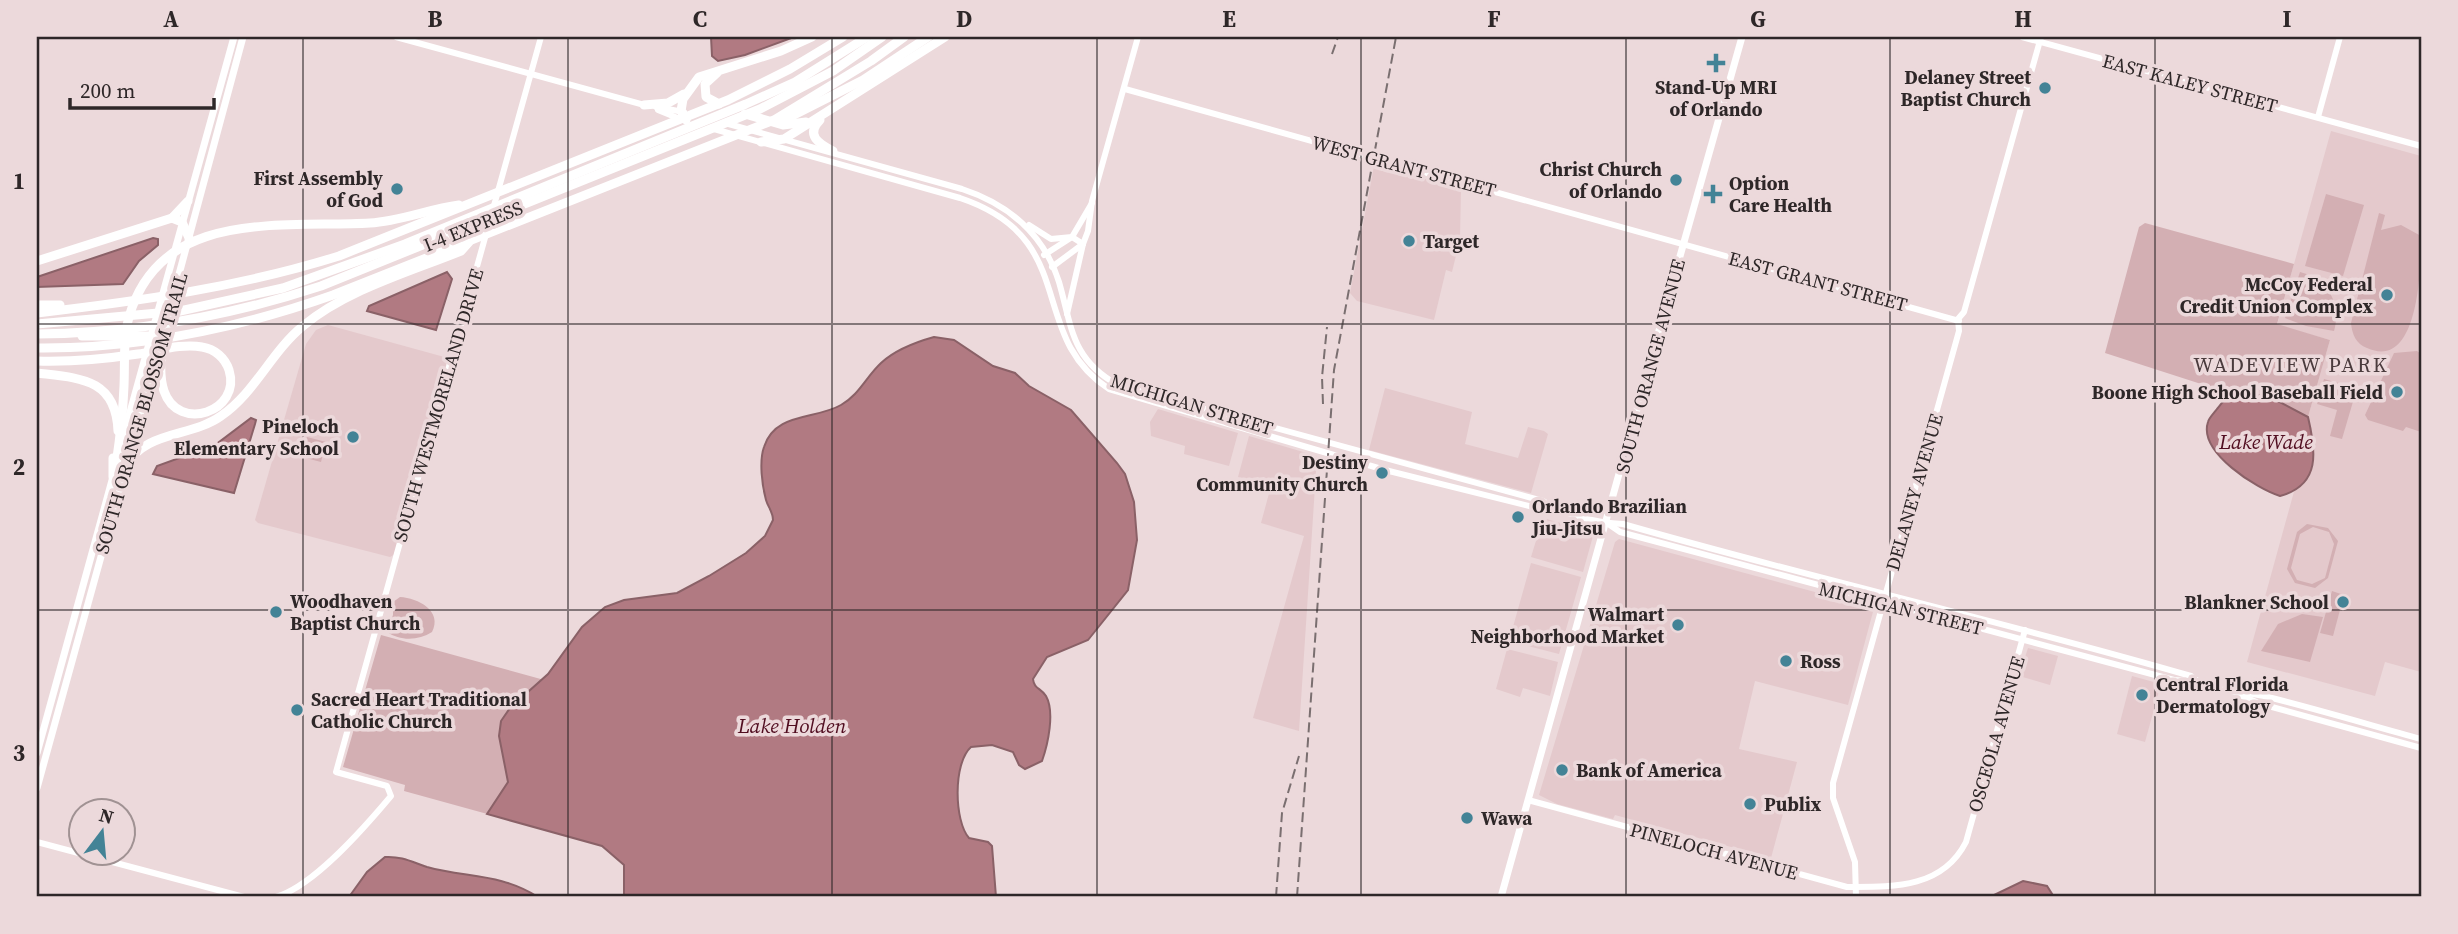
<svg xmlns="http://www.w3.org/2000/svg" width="2458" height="934" viewBox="0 0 2458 934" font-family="'Source Serif 4',serif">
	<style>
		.built { fill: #e4c9cc }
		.green { fill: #d3afb3; fill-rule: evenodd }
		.water { fill: #b17a82; stroke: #8a6167; stroke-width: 2 }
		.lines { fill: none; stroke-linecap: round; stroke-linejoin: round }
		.secondary { stroke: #fff; stroke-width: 6 }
		.primary { stroke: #fff; stroke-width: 7 }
		.highway { stroke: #fff; stroke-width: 9 }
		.rail { stroke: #7a6f70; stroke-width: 2; stroke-dasharray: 10 5; stroke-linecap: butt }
		.grid { fill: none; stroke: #2e2728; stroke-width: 2; stroke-opacity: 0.55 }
		.poi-dot { fill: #438396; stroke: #ecd9db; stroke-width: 2.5 }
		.labels { text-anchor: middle; stroke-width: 7; stroke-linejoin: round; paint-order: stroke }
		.poi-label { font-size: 19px; font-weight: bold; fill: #2e2728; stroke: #ecd9db; text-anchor: start }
		.street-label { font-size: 19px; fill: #2e2728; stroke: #ecd9db }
		.neighbourhood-label { font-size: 21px; letter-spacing: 2px; fill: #4a3b3d; stroke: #ecd9db }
		.water-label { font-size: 21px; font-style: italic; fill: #510d20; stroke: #ecd9db }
		.neatline { fill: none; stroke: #2e2728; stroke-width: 2.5 }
		.grid-label { font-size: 23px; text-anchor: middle; font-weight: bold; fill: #2e2728 }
	</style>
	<rect width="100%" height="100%" fill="#ecd9db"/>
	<g class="built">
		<path d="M 2331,131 L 2421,156 L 2421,672 L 2385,662 L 2375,696 L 2247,662 L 2295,488 L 2308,417 L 2330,340 L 2277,325 Z"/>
		<path d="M 1374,166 L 1461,188 L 1460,239 L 1452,272 L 1446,270 L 1434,320 L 1357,301 L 1350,293 Z"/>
		<path d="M 328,325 L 448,358 L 395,554 L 390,557 L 258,523 L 255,520 L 306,344 L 316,330 Z"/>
		<path d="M 1385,388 L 1472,412 L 1465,444 L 1518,458 L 1528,427 L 1544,431 L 1548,434 L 1531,493 L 1369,450 Z"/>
		<path d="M 1158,409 L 1238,433 L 1229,466 L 1184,454 L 1185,446 L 1151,436 L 1150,422 Z"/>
		<path d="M 1249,436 L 1317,456 L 1299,731 L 1253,718 L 1304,536 L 1261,523 L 1271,486 L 1238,477 Z"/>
		<path d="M 1543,518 L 1592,532 L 1593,536 L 1583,572 L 1531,557 Z"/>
		<path d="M 1619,539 L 1874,608 L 1848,705 L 1755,681 L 1739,749 L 1797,762 L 1771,858 L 1615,815 L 1613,819 L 1557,804 L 1539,795 L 1615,542 Z"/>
		<path d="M 1531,563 L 1581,577 L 1559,654 L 1509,641 Z"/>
		<path d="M 2028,648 L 2058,656 L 2050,685 L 2019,676 Z"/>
		<path d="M 1507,649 L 1558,662 L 1550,696 L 1523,688 L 1520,697 L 1496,689 Z"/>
		<path d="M 2132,676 L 2161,684 L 2145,742 L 2117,734 Z"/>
	</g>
	<g class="green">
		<path d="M 2326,194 L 2364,205 L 2343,276 L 2305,266 Z"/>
		<path d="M 2379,213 L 2385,215 L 2381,230 L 2401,225 L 2421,236 C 2421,264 2420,372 2367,348 C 2356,344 2352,334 2351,323 Z"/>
		<path d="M 2145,223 L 2294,264 L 2277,324 L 2330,340 L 2308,417 L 2255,392 L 2229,393 L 2105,353 L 2139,227 Z"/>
		<path d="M 2300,272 C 2327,280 2342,302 2334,331 L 2306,326 L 2285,318 Z"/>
		<path d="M 2417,351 L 2421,354 L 2421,432 L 2406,427 L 2403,431 L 2368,420 L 2365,415 L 2394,353 Z"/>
		<path d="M 2324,379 L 2357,388 L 2342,439 L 2330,436 L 2337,410 L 2317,404 Z"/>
		<path d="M 307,437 L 326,442 L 321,462 L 302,457 Z"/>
		<path d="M 2307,524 L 2328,528 L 2338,541 L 2328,578 L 2315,588 L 2295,583 L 2287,569 L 2297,532 ZM 2313,527 L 2329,532 L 2334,544 L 2325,578 L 2312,584 L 2297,580 L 2291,568 L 2300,534 Z"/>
		<path d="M 2332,591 L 2344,595 L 2333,636 L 2320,633 Z"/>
		<path d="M 400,597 C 418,598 443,611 432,632 C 418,641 400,641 387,632 L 393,615 L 393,602 Z"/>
		<path d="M 2302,614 L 2323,617 L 2310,662 L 2261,651 L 2278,624 Z"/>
		<path d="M 381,635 L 653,710 L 614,849 L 404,791 L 405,785 L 343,767 Z"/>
	</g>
	<g class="water">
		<path d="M 711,37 L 794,37 L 745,55 L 718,61 L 712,56 Z"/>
		<path d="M 153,238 L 158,239 L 158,245 L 139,261 L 123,284 L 37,287 L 37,277 Z"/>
		<path d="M 447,272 L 452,279 L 436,330 L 367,311 L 369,306 Z"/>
		<path d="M 934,337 L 954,340 L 993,366 L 1015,373 L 1029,386 L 1071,410 L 1117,463 L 1125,474 L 1134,502 L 1137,540 L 1128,590 L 1088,640 L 1047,657 L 1033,679 C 1034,689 1041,688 1046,696 C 1055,712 1048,744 1042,761 L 1025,769 L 1019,765 L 1013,752 L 992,745 L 971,747 C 953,763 954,821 969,838 L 988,842 L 992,846 L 996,897 L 624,897 L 624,865 L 602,846 L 487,814 L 508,782 L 499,736 L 501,721 L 510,708 L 548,674 L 582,627 L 605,607 L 624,600 L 677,593 L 709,576 L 746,553 L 765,536 L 773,520 C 773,512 768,507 766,500 C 762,485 759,461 764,447 C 775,412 815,420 841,405 C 859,395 866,377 881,363 C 895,350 916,342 934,337 Z"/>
		<path d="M 2237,391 L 2270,397 L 2308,417 C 2316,451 2321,485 2280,496 C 2257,489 2198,452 2208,422 C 2209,418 2214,413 2217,409 C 2224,401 2227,394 2237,391 Z"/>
		<path d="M 251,418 L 256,420 L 255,424 L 234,493 L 153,474 L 157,466 L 215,445 Z"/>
		<path d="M 385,857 C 402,856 412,862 427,867 C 467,878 500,873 538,897 L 349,897 L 367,872 Z"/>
		<path d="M 2023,881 L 2047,886 L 2054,897 L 1990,897 Z"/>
	</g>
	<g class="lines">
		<g class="secondary">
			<path d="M 396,37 L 648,106"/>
			<path d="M 2022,37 L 2421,146"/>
			<path d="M 1125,89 L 1959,321"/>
			<path d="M 656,107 L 684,112"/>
			<path d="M 658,110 L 680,119"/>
			<path d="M 2318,117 L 2340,37"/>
			<path d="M 725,123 L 962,189 C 1008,204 1044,234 1059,282 C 1072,327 1071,359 1118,385 L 1543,501 C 1565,515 1597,523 1623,524 C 1811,578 2002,621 2191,676 C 2211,694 2243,690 2268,697 C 2320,710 2370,725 2421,739"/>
			<path d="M 714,129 L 960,198 C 1082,239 1025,334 1109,389 L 1385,470 L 1541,509 L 1551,508"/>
			<path d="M 1029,225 L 1051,239 L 1072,237 L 1083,244"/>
			<path d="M 1044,255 L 1072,237 L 1092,203"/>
			<path d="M 1052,267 L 1083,244 L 1088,231 L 1092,201 L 1138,37"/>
			<path d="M 1067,314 L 1083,244"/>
			<path d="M 1607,523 L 1620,532 L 2174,680 L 2198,682"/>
			<path d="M 2240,695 L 2261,704 L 2421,748"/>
			<path d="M 1528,800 L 1847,887 C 1892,887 1942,889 1966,842 L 2025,630"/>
			<path d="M 37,842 L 244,897"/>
			<path d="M 276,897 C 314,886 365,827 391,796 L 387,786 L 336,772 L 541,37"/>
			<path d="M 1856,897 L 1855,862 L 1833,798 L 1833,783 L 1959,331 L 1958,319 L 1964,312 L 2041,37"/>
		</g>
		<g class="primary">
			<path d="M 1673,281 L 1742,37"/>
			<path d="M 168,315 L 243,37"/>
			<path d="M 122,441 L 234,37"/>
			<path d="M 37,753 L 114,473"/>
			<path d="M 37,788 L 159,347"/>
			<path d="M 1501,897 L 1670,291"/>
		</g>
		<g class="highway">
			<path d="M 717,73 L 705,84 L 706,97 L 719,104"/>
			<path d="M 644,105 L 668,103 L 684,94"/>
			<path d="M 745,114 L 783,125 L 806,122"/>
			<path d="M 786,119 L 863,80 L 928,37"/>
			<path d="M 686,120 L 681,111 L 683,99 L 699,77 L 781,51 L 812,37"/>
			<path d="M 820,120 C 805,135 819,144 833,151"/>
			<path d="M 761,142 L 784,139 L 945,37"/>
			<path d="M 172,218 L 182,222 L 189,238"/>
			<path d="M 37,261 L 172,218 L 188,201"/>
			<path d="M 37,305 L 60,305"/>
			<path d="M 37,313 C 140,301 240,287 339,256 L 728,100 L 790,69 L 843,37"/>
			<path d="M 37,324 L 180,311 L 283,288 L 405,244 L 746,104 L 795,82 L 867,37"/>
			<path d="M 37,334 C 134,333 230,316 321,286 L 760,109 L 833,71 L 882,37"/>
			<path d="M 82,336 L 152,336"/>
			<path d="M 37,348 C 139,349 237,329 333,295 L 774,120 L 871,61 L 904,37"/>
			<path d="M 37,361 C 71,362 105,359 138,354 C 158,351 182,343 202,347 C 215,349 225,358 229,370 C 242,412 178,433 164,391 C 158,373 162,351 163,332"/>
			<path d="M 37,373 C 79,378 116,378 118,431"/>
			<path d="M 113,458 L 113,477"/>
			<path d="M 116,465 C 120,438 123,413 124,386 C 125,363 123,339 129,317 C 160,208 281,228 370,223 C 400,221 429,209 459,205"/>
			<path d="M 125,467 C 145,430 190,438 221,416 C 255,393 271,352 303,326 C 346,290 409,272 461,251 L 469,242"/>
		</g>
		<g class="rail">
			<path d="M 1332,54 L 1338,37"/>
			<path d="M 1323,404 L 1322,377 L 1327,327"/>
			<path d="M 1276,897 L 1282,813 L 1299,756"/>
			<path d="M 1297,897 L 1334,370 L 1396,37"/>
		</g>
	</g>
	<path class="grid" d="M 303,37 L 303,897M 568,37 L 568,897M 832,37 L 832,897M 1097,37 L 1097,897M 1361,37 L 1361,897M 1626,37 L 1626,897M 1890,37 L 1890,897M 2155,37 L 2155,897M 37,324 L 2421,324M 37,610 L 2421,610"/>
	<g class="poi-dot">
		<path d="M1712.5 52.5h7v7h7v7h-7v7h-7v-7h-7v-7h7z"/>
		<circle cx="2045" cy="88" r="7"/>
		<circle cx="1676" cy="180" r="7"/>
		<circle cx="397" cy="189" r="7"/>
		<path d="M1709.5 183.5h7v7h7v7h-7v7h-7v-7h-7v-7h7z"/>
		<circle cx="1409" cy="241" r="7"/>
		<circle cx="2387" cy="295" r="7"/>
		<circle cx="2397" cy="392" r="7"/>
		<circle cx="353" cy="437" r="7"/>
		<circle cx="1382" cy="473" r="7"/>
		<circle cx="1518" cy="517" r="7"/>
		<circle cx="2343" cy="602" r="7"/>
		<circle cx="276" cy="612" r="7"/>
		<circle cx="1678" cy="625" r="7"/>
		<circle cx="1786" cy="661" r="7"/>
		<circle cx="2142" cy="695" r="7"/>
		<circle cx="297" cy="710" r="7"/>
		<circle cx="1562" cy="770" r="7"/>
		<circle cx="1750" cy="804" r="7"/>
		<circle cx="1467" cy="818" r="7"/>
	</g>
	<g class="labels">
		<g class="poi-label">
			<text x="2031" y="84" text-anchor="end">Delaney Street<tspan x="2031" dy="22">Baptist Church</tspan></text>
			<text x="1716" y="94" text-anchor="middle">Stand-Up MRI<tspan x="1716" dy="22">of Orlando</tspan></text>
			<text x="1662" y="176" text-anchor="end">Christ Church<tspan x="1662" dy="22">of Orlando</tspan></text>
			<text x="383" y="185" text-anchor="end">First Assembly<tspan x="383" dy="22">of God</tspan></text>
			<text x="1729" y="190">Option<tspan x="1729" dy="22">Care Health</tspan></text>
			<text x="1423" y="248">Target</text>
			<text x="2373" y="291" text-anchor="end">McCoy Federal<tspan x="2373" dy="22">Credit Union Complex</tspan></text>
			<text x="2383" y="399" text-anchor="end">Boone High School Baseball Field</text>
			<text x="339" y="433" text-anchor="end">Pineloch<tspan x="339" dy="22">Elementary School</tspan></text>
			<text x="1368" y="469" text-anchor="end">Destiny<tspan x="1368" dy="22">Community Church</tspan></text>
			<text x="1532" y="513">Orlando Brazilian<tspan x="1532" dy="22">Jiu-Jitsu</tspan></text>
			<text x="290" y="608">Woodhaven<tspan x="290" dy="22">Baptist Church</tspan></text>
			<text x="2329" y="609" text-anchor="end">Blankner School</text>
			<text x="1664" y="621" text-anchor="end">Walmart<tspan x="1664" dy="22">Neighborhood Market</tspan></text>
			<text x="1800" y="668">Ross</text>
			<text x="2156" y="691">Central Florida<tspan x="2156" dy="22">Dermatology</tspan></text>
			<text x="311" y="706">Sacred Heart Traditional<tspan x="311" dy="22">Catholic Church</tspan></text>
			<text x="1576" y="777">Bank of America</text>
			<text x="1764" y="811">Publix</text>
			<text x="1481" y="825">Wawa</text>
		</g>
		<g class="street-label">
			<text transform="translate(2190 83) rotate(15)" y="7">EAST KALEY STREET</text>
			<text transform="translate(1404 166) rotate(15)" y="7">WEST GRANT STREET</text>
			<text transform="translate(473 226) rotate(-22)" y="7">I-4 EXPRESS</text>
			<text transform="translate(1818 281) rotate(15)" y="7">EAST GRANT STREET</text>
			<text transform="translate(1650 366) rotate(-75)" y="7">SOUTH ORANGE AVENUE</text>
			<text transform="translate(1192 404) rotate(17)" y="7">MICHIGAN STREET</text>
			<text transform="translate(438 405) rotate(-74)" y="7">SOUTH WESTMORELAND DRIVE</text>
			<text transform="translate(141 413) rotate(-74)" y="7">SOUTH ORANGE BLOSSOM TRAIL</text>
			<text transform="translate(1914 492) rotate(-74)" y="7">DELANEY AVENUE</text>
			<text transform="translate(1901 608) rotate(14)" y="7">MICHIGAN STREET</text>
			<text transform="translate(1996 734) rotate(-74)" y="7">OSCEOLA AVENUE</text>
			<text transform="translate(1714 851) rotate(15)" y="7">PINELOCH AVENUE</text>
		</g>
		<g class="neighbourhood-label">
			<text x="2291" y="372">WADEVIEW PARK</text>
		</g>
		<g class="water-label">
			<text x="2266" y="449">Lake Wade</text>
			<text x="792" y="733">Lake Holden</text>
		</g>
	</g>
	<rect width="2458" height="934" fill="none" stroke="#ecd9db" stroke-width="77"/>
	<g transform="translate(102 832) rotate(16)"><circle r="33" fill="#ecd9db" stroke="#a09293" stroke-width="2"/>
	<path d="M0-5L12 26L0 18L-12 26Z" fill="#438396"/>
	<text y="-10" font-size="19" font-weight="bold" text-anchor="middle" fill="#2e2728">N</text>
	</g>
	<path d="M70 98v10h144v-10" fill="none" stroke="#2e2728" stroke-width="3.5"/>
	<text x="80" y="98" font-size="21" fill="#2e2728" stroke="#ecd9db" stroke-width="5" paint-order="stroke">200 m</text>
	<rect x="38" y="38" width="2382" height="857" class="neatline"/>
	<g class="grid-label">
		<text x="171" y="27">A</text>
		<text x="435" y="27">B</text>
		<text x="700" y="27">C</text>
		<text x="964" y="27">D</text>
		<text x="1229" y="27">E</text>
		<text x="1494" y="27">F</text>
		<text x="1758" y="27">G</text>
		<text x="2023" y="27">H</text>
		<text x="2287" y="27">I</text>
		<text x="19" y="189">1</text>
		<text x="19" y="475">2</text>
		<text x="19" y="761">3</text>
	</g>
</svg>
